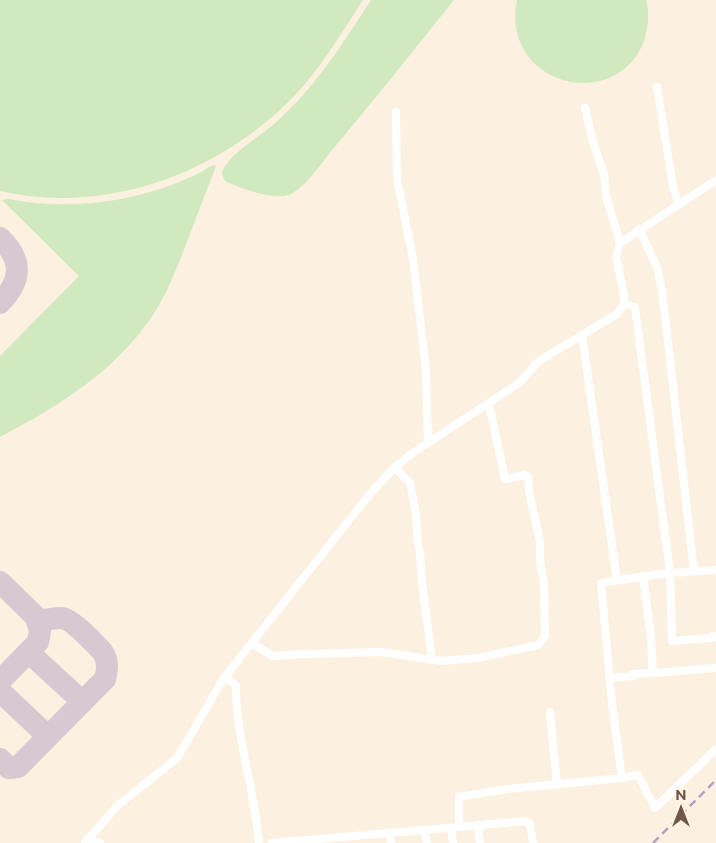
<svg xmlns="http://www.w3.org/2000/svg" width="716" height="843" viewBox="0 0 716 843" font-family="Montserrat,sans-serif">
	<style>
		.green { fill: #d1e9bf }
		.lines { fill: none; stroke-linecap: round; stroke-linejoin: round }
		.taxiway { stroke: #d7c8d2; stroke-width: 22 }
		.minor { stroke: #fff; stroke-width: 8 }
		.rail { stroke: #b2a0c4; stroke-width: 2.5; stroke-dasharray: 8 5; stroke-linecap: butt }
	</style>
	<rect width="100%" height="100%" fill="#fcf0e0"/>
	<g class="green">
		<path d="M 0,0 L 363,0 C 342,32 323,65 297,93 C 223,172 107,216 0,191 Z"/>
		<path d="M 371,0 L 454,0 C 414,50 374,100 333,149 C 322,162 304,190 288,195 C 273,200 239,188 225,181 L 222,174 C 225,156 260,137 274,124 C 315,88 341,46 371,0 Z"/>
		<path d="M 517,0 L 646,0 C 650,14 648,28 644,41 C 616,114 500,86 517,0 Z"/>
		<path d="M 213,165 L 216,166 L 215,169 C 198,210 185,252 166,292 C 132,361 65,403 0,437 L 0,356 L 79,276 L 2,200 L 9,199 C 70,211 137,202 193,176 C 200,173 206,169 213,165 Z"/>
	</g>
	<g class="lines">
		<g class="taxiway">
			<path d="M 0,238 C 23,260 22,280 0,303"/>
			<path d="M 0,582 L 38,619 C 46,622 53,617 62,618 C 72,619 94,643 102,651 C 108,659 108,669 105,679 L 18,767 L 9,768 L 0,759"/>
			<path d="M 36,659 L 74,694"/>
			<path d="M 0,681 L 38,642 L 40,631 L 36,617"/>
			<path d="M 3,694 L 40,729"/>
		</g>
		<g class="minor">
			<path d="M 657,87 L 673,186 L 678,204"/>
			<path d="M 585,108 L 593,142 L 604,174 L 606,196 L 620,243"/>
			<path d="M 396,112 L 397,178 L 413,259 L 426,371 L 428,443"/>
			<path d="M 639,229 L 657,267 L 662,290 L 694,571"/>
			<path d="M 624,304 L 635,307 L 670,573 L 672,641 L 713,638 L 713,636 L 716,636"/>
			<path d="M 582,335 L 617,580"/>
			<path d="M 395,468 L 410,483 L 416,514 L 418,545 L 420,552 L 422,583 L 432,660"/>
			<path d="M 643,576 L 651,638 L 653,673 L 716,668"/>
			<path d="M 252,643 L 273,656 L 305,654 L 382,652 L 441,661 L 478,658 L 538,645 L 545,636 L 544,584 L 540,561 L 540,542 L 529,491 L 528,477 L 525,475 L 505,479 L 492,418 L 488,404"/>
			<path d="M 225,676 L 236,686 C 236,739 255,790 259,843"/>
			<path d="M 609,678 L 632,676 L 632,674 L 653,673"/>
			<path d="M 550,712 L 557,785"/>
			<path d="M 622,778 L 638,775 L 655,808 L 716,749"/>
			<path d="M 478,825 L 480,843"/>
			<path d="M 459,827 L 525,821 L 530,824 L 533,843"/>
			<path d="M 451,828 L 453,843"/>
			<path d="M 424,830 L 427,843"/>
			<path d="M 389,833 L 391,843"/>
			<path d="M 87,840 L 100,843"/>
			<path d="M 85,843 L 117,806 L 177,758 L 224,678 L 369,495 L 392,470 L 411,454 L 519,383 L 539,361 L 617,314 L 624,304 L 624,294 L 616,257 L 620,243 L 716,180"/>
			<path d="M 272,843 L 459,827 L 459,797 L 508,789 L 622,778 L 612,704 L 601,583 L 659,574 L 716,570"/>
		</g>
		<path class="rail" d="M 653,843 L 716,780"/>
	</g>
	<g transform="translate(681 808)" stroke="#fff5e6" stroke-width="4" paint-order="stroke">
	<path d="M0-4L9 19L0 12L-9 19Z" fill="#725648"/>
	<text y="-8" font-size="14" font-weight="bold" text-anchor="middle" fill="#725648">N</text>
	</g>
</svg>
